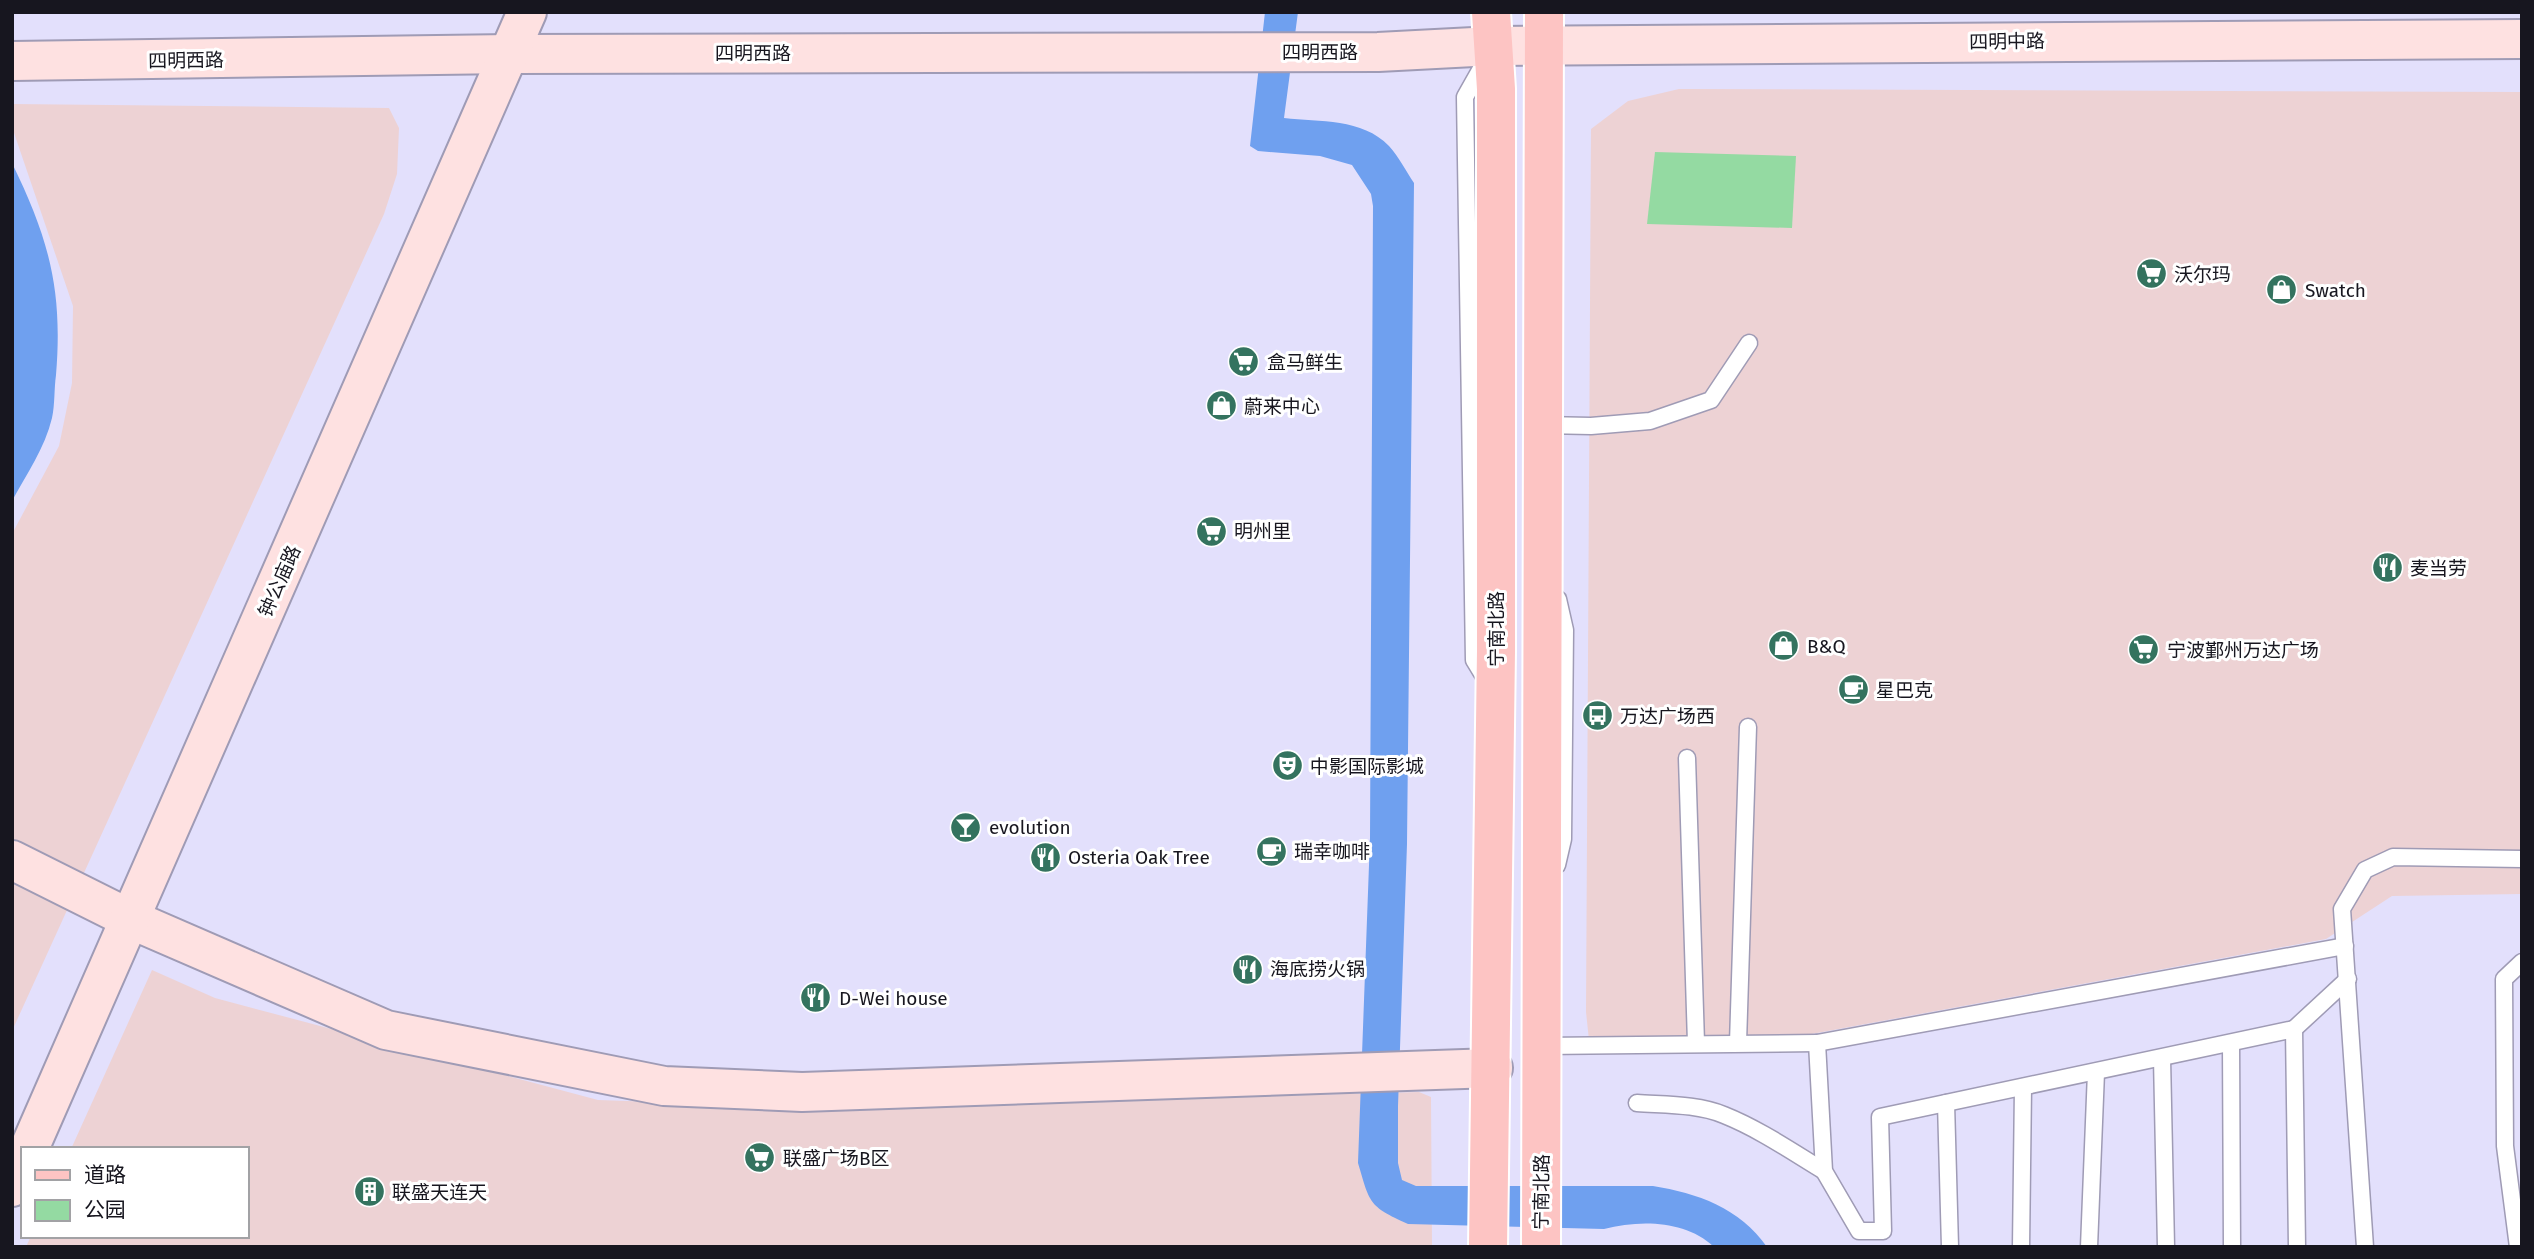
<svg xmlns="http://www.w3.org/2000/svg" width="2534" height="1259" viewBox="0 0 2534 1259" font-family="'Fira Sans','Noto Sans SC',sans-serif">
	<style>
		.commercial { fill: #edd2d4 }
		.green { fill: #94daa2 }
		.water { fill: #6fa0ef }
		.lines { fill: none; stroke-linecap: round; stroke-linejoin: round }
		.lane-casing { stroke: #9f9bb5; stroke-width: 19 }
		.secondary-casing { stroke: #9f9bb5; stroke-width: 42 }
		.primary-casing { stroke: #fff; stroke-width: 42 }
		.lane { stroke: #fff; stroke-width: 16 }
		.secondary { stroke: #fee1e1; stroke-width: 38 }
		.primary { stroke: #fdc4c3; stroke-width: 38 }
		.labels { text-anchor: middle; stroke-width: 6; stroke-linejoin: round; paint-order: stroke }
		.street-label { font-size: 19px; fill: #17161f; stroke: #fff }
		.poi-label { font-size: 19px; fill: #17161f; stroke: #fff; text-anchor: start }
	</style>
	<rect width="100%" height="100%" fill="#e3e0fc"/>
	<g class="commercial">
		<path d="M 1679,89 L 2522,92 L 2522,894 L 2392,896 L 2326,939 L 1779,1040 L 1589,1040 L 1586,1012 L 1591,129 L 1628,101 Z"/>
		<path d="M 12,104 L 389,108 L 399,128 L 397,174 L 384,214 L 12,1031 L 12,534 L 59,446 L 72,383 L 73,306 L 12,127 Z"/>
		<path d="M 152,970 L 215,998 L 598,1100 L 832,1108 L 1419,1092 L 1431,1097 L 1432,1247 L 26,1247 L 31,1236 L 247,1236 L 247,1149 L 71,1149 Z"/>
	</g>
	<path class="green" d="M 1655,152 L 1796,156 L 1792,228 L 1647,224 Z"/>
	<g class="water">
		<path d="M 1265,12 L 1298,12 L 1284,118 C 1320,122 1362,118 1389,146 C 1399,157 1406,171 1414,183 L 1407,844 L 1398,1106 L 1398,1163 L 1402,1180 L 1416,1186 L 1653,1186 C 1697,1193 1740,1208 1767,1247 L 1714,1247 C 1685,1220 1640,1220 1604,1229 L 1408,1224 C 1368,1206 1370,1203 1358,1163 L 1370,838 L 1373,206 L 1371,194 L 1352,165 L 1320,156 L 1258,151 L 1250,146 Z"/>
		<path d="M 12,163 C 49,239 63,290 56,375 C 54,389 55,405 52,418 C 45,448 26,475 12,501 Z"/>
	</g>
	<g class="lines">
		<defs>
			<g id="lane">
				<path d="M 1487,58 L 1465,97 L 1474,660 L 1488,683"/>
				<path d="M 1543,425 L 1591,426 L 1650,421 L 1711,400 L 1749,343"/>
				<path d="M 1687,758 L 1696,1043"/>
				<path d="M 1557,865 L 1563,839 L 1565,630 L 1558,599"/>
				<path d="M 2294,1029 L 2348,979"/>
				<path d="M 1738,1043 L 1748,727"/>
				<path d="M 2231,1043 L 2232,1247"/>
				<path d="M 1543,1046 L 1817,1043"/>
				<path d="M 2162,1058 L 2166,1247"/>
				<path d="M 1637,1103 C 1665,1105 1698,1104 1724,1115 C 1759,1129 1791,1151 1824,1171"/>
				<path d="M 1946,1103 L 1950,1247"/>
				<path d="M 2021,1247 L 2023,1087"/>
				<path d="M 2089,1247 L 2096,1072"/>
				<path d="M 2297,1247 L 2294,1029 L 1880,1117 L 1883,1231 L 1859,1231 L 1824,1171 L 1817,1043 L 2345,946"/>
				<path d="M 2365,1247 L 2342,909 L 2365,870 L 2393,857 L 2522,859"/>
				<path d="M 2518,1247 L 2505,1146 L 2504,979 L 2522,962"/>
			</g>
			<g id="secondary">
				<path d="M 12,61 L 510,54 L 1378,52 L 1493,46 L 2522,39"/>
				<path d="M 12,860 L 130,919 L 386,1030 L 664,1086 L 802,1092 L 1493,1068"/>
				<path d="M 29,1149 L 527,12"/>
				<path d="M 12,1187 L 23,1163"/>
			</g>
			<g id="primary">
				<path d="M 1488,1247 L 1496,651 L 1496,89 L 1491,12"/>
				<path d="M 1541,1247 L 1544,12"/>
			</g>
		</defs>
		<use href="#lane" class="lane-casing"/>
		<use href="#secondary" class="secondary-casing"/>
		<use href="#primary" class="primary-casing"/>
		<use href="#lane" class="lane"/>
		<use href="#secondary" class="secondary"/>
		<use href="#primary" class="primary"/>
	</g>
	<defs>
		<symbol id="supermarket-disc" viewBox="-11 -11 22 22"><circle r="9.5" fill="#34735f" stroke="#fff"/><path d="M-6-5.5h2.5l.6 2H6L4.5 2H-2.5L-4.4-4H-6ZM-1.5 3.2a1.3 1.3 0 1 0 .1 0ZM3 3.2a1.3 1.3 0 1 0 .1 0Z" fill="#fff"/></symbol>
		<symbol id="shop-disc" viewBox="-11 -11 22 22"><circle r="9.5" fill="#34735f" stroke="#fff"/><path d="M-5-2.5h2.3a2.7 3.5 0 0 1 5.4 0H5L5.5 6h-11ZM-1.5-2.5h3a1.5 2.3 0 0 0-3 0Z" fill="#fff"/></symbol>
		<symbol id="restaurant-disc" viewBox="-11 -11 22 22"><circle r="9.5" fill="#34735f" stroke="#fff"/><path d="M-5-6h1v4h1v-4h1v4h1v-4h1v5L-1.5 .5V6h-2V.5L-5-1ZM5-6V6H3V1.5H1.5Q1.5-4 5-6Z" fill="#fff"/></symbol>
		<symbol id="cafe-disc" viewBox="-11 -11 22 22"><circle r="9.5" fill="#34735f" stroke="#fff"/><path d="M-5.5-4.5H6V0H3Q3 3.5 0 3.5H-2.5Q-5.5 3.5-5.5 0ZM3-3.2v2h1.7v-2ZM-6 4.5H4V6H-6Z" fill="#fff"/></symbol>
		<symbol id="bus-disc" viewBox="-11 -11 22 22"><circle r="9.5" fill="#34735f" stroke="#fff"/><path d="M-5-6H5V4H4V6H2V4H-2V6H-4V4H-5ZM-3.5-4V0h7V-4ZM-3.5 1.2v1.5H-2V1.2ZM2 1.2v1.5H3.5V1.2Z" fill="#fff"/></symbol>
		<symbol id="theatre-disc" viewBox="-11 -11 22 22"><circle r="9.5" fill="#34735f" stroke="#fff"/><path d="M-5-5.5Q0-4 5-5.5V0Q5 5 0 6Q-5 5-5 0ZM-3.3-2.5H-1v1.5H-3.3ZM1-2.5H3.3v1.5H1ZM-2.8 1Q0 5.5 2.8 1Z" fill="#fff"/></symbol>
		<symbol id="bar-disc" viewBox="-11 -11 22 22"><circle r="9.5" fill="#34735f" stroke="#fff"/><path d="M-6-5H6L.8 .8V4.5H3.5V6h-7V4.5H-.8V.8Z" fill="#fff"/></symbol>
		<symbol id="building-disc" viewBox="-11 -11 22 22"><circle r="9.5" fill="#34735f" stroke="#fff"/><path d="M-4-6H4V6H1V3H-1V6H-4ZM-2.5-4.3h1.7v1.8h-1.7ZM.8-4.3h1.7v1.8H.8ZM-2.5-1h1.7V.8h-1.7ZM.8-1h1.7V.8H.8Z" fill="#fff"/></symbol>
	</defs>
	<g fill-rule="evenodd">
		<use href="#supermarket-disc" x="2134" y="256" width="35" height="35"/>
		<use href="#shop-disc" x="2264" y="272" width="35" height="35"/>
		<use href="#supermarket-disc" x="1226" y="344" width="35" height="35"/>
		<use href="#shop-disc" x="1204" y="388" width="35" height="35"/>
		<use href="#supermarket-disc" x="1194" y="514" width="35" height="35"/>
		<use href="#restaurant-disc" x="2370" y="550" width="35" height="35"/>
		<use href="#shop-disc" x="1766" y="628" width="35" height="35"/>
		<use href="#supermarket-disc" x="2126" y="632" width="35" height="35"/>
		<use href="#cafe-disc" x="1836" y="672" width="35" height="35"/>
		<use href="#bus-disc" x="1580" y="698" width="35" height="35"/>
		<use href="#theatre-disc" x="1270" y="748" width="35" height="35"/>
		<use href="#bar-disc" x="948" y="810" width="35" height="35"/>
		<use href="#cafe-disc" x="1254" y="834" width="35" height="35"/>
		<use href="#restaurant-disc" x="1028" y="840" width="35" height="35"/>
		<use href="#restaurant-disc" x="1230" y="952" width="35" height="35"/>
		<use href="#restaurant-disc" x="798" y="980" width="35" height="35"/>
		<use href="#supermarket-disc" x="742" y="1140" width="35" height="35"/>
		<use href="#building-disc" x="352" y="1174" width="35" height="35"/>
	</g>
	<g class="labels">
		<g class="street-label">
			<text transform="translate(2007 41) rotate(-1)" y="7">四明中路</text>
			<text x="1320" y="59">四明西路</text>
			<text x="753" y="60">四明西路</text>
			<text transform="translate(186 60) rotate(-1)" y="7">四明西路</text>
			<text transform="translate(279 581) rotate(-66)" y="7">钟公庙路</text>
			<text transform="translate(1496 629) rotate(-90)" y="7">宁南北路</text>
			<text transform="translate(1541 1192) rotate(-89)" y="7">宁南北路</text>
		</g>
		<g class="poi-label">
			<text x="2174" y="281">沃尔玛</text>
			<text x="2305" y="297">Swatch</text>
			<text x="1267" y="369">盒马鲜生</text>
			<text x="1244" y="413">蔚来中心</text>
			<text x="1234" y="538">明州里</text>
			<text x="2410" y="575">麦当劳</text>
			<text x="1807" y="653">B&amp;Q</text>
			<text x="2167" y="657">宁波鄞州万达广场</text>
			<text x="1876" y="697">星巴克</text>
			<text x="1620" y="723">万达广场西</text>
			<text x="1310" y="773">中影国际影城</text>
			<text x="989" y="834">evolution</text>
			<text x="1294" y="858">瑞幸咖啡</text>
			<text x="1068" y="864">Osteria Oak Tree</text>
			<text x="1270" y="976">海底捞火锅</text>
			<text x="839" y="1005">D-Wei house</text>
			<text x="783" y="1165">联盛广场B区</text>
			<text x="392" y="1199">联盛天连天</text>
		</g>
	</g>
	<rect width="2534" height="1259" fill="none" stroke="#17161f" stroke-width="28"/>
	<rect x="21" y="1147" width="228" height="91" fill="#ffffff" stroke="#a2a2a5" stroke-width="2"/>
	<rect x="35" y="1170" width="35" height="10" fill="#fdc4c3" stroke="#a2a2a5" stroke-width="2"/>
	<text x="84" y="1182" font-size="21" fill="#17161f">道路</text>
	<rect x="35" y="1200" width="35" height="21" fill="#94daa2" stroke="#a2a2a5" stroke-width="2"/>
	<text x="84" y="1217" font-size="21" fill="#17161f">公园</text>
</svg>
